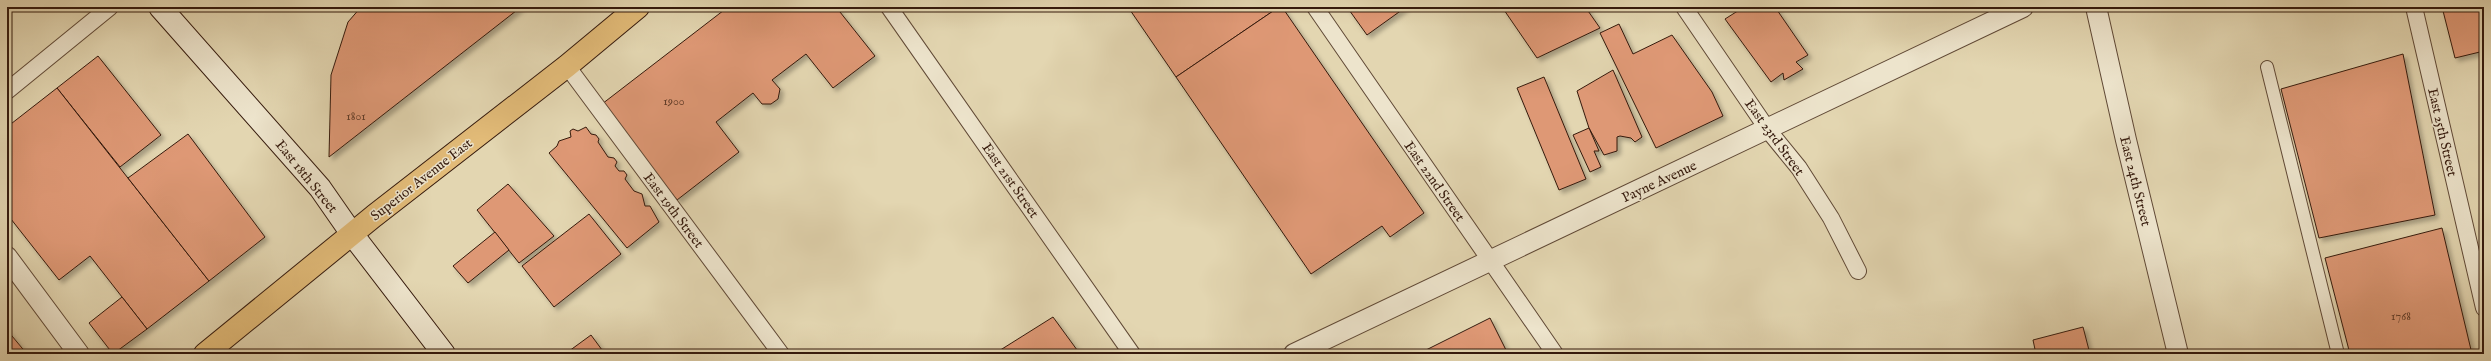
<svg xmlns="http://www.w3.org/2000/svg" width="2491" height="361" viewBox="0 0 2491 361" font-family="'IM FELL English',serif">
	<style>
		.building { fill: #de9875; stroke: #351a0d; filter: url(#shadow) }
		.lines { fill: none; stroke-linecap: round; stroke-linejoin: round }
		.pedestrian-casing { stroke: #604936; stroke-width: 14 }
		.minor-casing { stroke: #604936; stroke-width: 18 }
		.tertiary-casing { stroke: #604936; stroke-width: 22 }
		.secondary-casing { stroke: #351a0d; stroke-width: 24 }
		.primary-casing { stroke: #351a0d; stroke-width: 24 }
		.pedestrian { stroke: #ede4cc; stroke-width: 12 }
		.minor { stroke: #ede4cc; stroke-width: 16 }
		.tertiary { stroke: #ede4cc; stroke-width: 20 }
		.secondary { stroke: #ede4cc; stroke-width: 22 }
		.primary { stroke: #e2bb78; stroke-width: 22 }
		.labels { text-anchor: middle; stroke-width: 3; stroke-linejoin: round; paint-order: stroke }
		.number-label { font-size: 12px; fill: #5f3a27 }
		.street-label { font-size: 14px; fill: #351a0d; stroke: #ede4cc }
	</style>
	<defs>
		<filter id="shadow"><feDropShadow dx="3.5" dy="3.5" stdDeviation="2" flood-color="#0004"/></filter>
	</defs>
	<rect width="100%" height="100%" fill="#e3d6b1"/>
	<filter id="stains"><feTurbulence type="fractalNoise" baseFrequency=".005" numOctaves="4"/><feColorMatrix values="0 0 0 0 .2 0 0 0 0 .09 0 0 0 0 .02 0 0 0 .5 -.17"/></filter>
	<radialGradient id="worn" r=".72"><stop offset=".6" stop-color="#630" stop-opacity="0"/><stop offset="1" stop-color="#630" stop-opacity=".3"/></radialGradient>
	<g class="building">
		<path d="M 361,7 L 521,7 L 329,157 L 331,75 L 348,22 Z"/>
		<path d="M 728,7 L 836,7 L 875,56 L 833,88 L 806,54 L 772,80 L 780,89 L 778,99 L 771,104 L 762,104 L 753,93 L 716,122 L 739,152 L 677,200 L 602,104 Z"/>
		<path d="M 1128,7 L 1279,7 L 1176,77 Z"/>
		<path d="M 1279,7 L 1282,7 L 1424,213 L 1390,237 L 1382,226 L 1311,274 L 1176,77 Z"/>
		<path d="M 1347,7 L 1406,7 L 1367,35 Z"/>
		<path d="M 1502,7 L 1588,7 L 1586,8 L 1600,28 L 1537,58 Z"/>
		<path d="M 1744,7 L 1775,7 L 1808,55 L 1796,62 L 1803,69 L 1784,80 L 1783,73 L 1771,82 L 1725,19 Z"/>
		<path d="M 2442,7 L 2484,7 L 2484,51 L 2455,58 Z"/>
		<path d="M 1619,24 L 1633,54 L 1672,35 L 1712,92 L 1723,116 L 1656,148 L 1600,33 Z"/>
		<path d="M 2403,54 L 2435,215 L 2319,238 L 2281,89 Z"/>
		<path d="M 98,56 L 161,135 L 120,167 L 57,88 Z"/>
		<path d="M 1613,70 L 1642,137 L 1635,142 L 1631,138 L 1620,136 L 1617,137 L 1617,151 L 1604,155 L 1589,128 L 1577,91 Z"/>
		<path d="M 1544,77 L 1586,179 L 1559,190 L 1517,88 Z"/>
		<path d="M 57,88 L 209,281 L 147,329 L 90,256 L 59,280 L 7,214 L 7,127 Z"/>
		<path d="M 586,127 L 591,134 L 596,135 L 599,139 L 598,142 L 608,157 L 614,158 L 617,162 L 615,166 L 619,171 L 624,171 L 627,175 L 625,179 L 634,191 L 642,194 L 645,206 L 650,206 L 659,222 L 627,248 L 549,153 L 557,146 L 559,141 L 571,137 L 570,131 L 573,129 L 578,131 Z"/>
		<path d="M 1589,128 L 1599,151 L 1594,151 L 1601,167 L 1590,172 L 1573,135 Z"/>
		<path d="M 188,134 L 265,237 L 209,281 L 128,178 Z"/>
		<path d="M 508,184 L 554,236 L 519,263 L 477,210 Z"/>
		<path d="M 589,214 L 621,254 L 554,307 L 522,266 Z"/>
		<path d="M 2442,228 L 2472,354 L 2350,354 L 2325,258 Z"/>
		<path d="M 495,232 L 509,250 L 468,283 L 453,266 Z"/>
		<path d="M 122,297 L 147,329 L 113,354 L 89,323 Z"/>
		<path d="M 1053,317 L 1080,354 L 994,354 Z"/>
		<path d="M 1490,318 L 1508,354 L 1418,354 Z"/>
		<path d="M 2083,327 L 2090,354 L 2036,354 L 2033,340 Z"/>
		<path d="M 7,330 L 27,354 L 7,354 Z"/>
		<path d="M 591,335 L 605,354 L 565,354 Z"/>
	</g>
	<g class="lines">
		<defs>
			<path id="pedestrian" d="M 2267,67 L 2338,354"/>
			<g id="minor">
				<path d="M 889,7 L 1132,354"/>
				<path d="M 1315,7 L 1555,354"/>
				<path d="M 1684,7 L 1768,130 L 1799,168 L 1831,218 L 1858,271"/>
				<path d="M 2414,7 L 2484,308"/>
				<path d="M 567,66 L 781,354"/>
				<path d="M 7,91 L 110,7"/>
			</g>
			<g id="tertiary">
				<path d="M 2096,7 L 2126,140 L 2178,354"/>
				<path d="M 7,257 L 79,354"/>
				<path d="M 1294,354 L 2023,7"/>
			</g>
			<path id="secondary" d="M 160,7 L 320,188 L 352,234 L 444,354"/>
			<path id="primary" d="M 205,354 L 374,216 L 567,66 L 638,7"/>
		</defs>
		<use href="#pedestrian" class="pedestrian-casing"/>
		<use href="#minor" class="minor-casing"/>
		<use href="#tertiary" class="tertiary-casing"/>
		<use href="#secondary" class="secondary-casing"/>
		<use href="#primary" class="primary-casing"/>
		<use href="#pedestrian" class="pedestrian"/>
		<use href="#minor" class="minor"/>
		<use href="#tertiary" class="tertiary"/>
		<use href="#secondary" class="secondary"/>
		<use href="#primary" class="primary"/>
	</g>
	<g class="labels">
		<g class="number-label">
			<text x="674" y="105">1900</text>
			<text x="356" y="120">1801</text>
			<text x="2401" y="320">1768</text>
		</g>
		<g class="street-label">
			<text transform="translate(2443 132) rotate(77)" y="5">East 25th Street</text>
			<text transform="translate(1775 137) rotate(54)" y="5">East 23rd Street</text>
			<text transform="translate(307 176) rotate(51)" y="5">East 18th Street</text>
			<text transform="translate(421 179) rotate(-38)" y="5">Superior Avenue East</text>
			<text transform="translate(1011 180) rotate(55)" y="5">East 21st Street</text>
			<text transform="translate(1435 181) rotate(55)" y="5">East 22nd Street</text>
			<text transform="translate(1659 181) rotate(-25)" y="5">Payne Avenue</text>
			<text transform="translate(2136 181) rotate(76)" y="5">East 24th Street</text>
			<text transform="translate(674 210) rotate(53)" y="5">East 19th Street</text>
		</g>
	</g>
	<rect width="2491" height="361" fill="none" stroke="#e3d6b1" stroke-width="24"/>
	<rect x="8" y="8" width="2475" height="345" fill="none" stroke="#351a0d" stroke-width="2"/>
	<rect x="12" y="12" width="2467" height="337" fill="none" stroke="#351a0d"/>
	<rect width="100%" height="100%" filter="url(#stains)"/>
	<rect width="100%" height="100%" fill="url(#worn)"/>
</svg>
